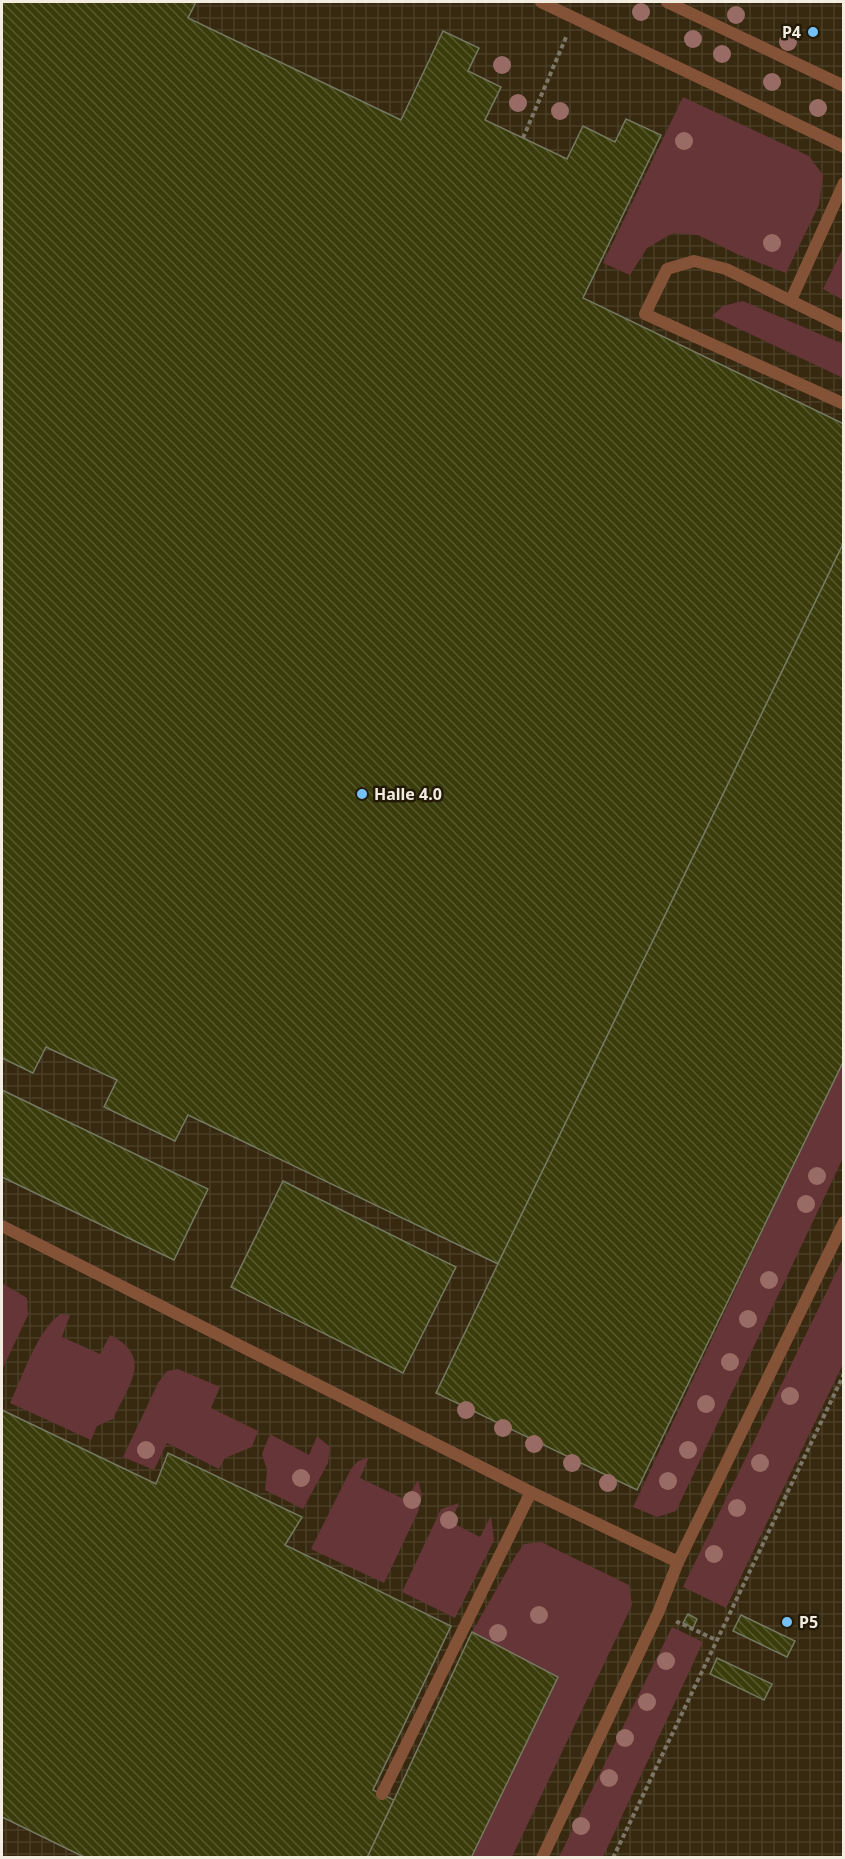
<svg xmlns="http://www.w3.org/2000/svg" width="845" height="1859" viewBox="0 0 845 1859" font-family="'Noto Sans',sans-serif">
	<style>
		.industrial { fill: url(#industrial-grid) }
		.grass { fill: #663537 }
		.building { fill: url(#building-back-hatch); stroke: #767962; stroke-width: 1.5 }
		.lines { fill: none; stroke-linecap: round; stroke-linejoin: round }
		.path { stroke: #7d7566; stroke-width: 4; stroke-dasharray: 4.5 3; stroke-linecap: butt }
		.service { stroke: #845236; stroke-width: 12 }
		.tree { fill: #986c65 }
		.poi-dot { fill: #75c0f6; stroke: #231907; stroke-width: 2 }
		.labels { text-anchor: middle; stroke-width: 5; stroke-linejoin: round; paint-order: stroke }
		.poi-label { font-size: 16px; font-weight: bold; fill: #f2ece1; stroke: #231907; text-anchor: start }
	</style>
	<defs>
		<pattern id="industrial-grid" width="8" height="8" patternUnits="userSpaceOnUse" patternTransform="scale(1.5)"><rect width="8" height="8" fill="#362910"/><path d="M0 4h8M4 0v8" fill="none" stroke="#4a3e27"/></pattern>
		<pattern id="building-back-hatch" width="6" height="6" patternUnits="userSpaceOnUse" patternTransform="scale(1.5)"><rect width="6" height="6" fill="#3a3d0b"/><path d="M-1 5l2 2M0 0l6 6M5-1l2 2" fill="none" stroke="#57592e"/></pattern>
	</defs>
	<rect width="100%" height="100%" fill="#2c2311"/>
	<rect class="industrial" x="2" y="2" width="841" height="1855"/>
	<g class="grass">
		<path d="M 683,97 L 809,156 L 823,175 L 819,205 L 786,273 L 739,255 L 698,235 L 673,233 L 647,248 L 630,275 L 603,263 Z"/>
		<path d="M 843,248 L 844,300 L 843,300 L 823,289 Z"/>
		<path d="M 743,301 L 843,344 L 843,378 L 712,316 L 723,306 Z"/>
		<path d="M 843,1060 L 843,1158 L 676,1511 L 657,1517 L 633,1507 Z"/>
		<path d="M 843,1258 L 843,1364 L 726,1608 L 683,1587 Z"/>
		<path d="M 2,1283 L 27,1298 L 28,1315 L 2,1370 Z"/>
		<path d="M 61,1314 L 70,1315 L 62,1337 L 100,1354 L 110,1335 C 154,1357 129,1385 113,1419 L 97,1426 L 91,1440 L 10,1403 C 22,1378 38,1328 61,1314 Z"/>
		<path d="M 178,1369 L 220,1387 L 211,1408 L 258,1431 L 252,1447 L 225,1458 L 219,1469 L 167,1443 L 154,1470 L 123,1457 L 158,1383 L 167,1371 Z"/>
		<path d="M 270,1434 L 309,1455 L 317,1436 L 330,1447 L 328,1463 L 303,1509 L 265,1490 L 267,1470 L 262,1454 Z"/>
		<path d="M 369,1457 L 360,1478 L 406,1500 L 418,1480 L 422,1495 L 418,1512 L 384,1583 L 311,1549 L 351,1469 L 358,1461 Z"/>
		<path d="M 459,1503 L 451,1522 L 480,1537 L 491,1516 L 494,1540 L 455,1618 L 402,1592 L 441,1509 Z"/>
		<path d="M 541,1542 L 629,1585 L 632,1605 L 512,1857 L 471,1858 L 558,1677 L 472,1632 L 516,1555 L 524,1544 Z"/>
		<path d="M 672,1627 L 703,1642 L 603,1857 L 559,1857 Z"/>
	</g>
	<g class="building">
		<path d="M 2,2 L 196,2 L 188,18 L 401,120 L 443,31 L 479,48 L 468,71 L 501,87 L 485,120 L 523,138 L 567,159 L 583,126 L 615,142 L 626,119 L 661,135 L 583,298 L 844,424 L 844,542 L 498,1264 L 188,1115 L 175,1141 L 104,1107 L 117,1080 L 46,1047 L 33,1073 L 2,1058 Z"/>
		<path d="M 844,542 L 844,1060 L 637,1490 L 436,1393 Z"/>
		<path d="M 2,1090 L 208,1189 L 174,1260 L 2,1177 Z"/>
		<path d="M 283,1181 L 456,1267 L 403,1373 L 231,1287 Z"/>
		<path d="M 2,1410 L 156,1484 L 168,1453 L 302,1517 L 285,1545 L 451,1626 L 373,1790 L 394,1800 L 367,1858 L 86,1858 L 2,1817 Z"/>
		<path d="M 688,1614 L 697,1619 L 693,1628 L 683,1623 Z"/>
		<path d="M 741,1615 L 795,1641 L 787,1657 L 733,1631 Z"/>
		<path d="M 472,1632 L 558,1677 L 471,1858 L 367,1858 Z"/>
		<path d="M 717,1658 L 772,1684 L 764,1700 L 710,1674 Z"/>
	</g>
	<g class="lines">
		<g class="path">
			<path d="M 523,138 L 567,35"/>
			<path d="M 677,1624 L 678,1622 L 716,1640"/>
			<path d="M 613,1858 L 844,1374"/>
		</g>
		<g class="service">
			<path d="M 541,2 L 844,147"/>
			<path d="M 667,2 L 844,86"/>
			<path d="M 791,300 L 844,183"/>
			<path d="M 844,327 L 726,269 L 694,261 L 667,269 L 645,314 L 844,404"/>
			<path d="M 2,1226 L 531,1492 L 678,1562"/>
			<path d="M 382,1794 L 531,1492"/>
			<path d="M 542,1858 L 658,1613 L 678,1562 L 844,1222"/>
		</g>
	</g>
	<g class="tree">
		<circle cx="641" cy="12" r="9"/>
		<circle cx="736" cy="15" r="9"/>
		<circle cx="693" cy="39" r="9"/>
		<circle cx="788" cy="42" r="9"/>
		<circle cx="722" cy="54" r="9"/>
		<circle cx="502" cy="65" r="9"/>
		<circle cx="772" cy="82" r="9"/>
		<circle cx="518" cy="103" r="9"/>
		<circle cx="818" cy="108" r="9"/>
		<circle cx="560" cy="111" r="9"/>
		<circle cx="684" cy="141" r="9"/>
		<circle cx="772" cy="243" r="9"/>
		<circle cx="817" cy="1176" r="9"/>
		<circle cx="806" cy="1204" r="9"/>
		<circle cx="769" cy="1280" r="9"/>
		<circle cx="748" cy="1319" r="9"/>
		<circle cx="730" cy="1362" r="9"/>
		<circle cx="790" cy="1396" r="9"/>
		<circle cx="706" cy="1404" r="9"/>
		<circle cx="466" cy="1410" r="9"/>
		<circle cx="503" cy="1428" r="9"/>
		<circle cx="534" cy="1444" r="9"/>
		<circle cx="146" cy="1450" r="9"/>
		<circle cx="688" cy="1450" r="9"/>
		<circle cx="572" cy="1463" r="9"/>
		<circle cx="760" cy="1463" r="9"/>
		<circle cx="301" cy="1478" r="9"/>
		<circle cx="668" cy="1481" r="9"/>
		<circle cx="608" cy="1483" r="9"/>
		<circle cx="412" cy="1500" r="9"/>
		<circle cx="737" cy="1508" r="9"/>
		<circle cx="449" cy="1520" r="9"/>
		<circle cx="714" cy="1554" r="9"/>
		<circle cx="539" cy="1615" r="9"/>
		<circle cx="498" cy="1633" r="9"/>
		<circle cx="666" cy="1661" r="9"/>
		<circle cx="647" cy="1702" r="9"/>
		<circle cx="625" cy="1738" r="9"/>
		<circle cx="609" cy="1778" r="9"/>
		<circle cx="581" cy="1826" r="9"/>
	</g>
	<g class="poi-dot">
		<circle cx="813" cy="32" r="6"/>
		<circle cx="362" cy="794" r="6"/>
		<circle cx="787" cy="1622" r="6"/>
	</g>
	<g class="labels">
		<g class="poi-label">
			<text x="801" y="38" text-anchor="end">P4</text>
			<text x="374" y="800">Halle 4.0</text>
			<text x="799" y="1628">P5</text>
		</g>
	</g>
	<rect width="845" height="1859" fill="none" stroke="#f2ece1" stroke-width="6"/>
</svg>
